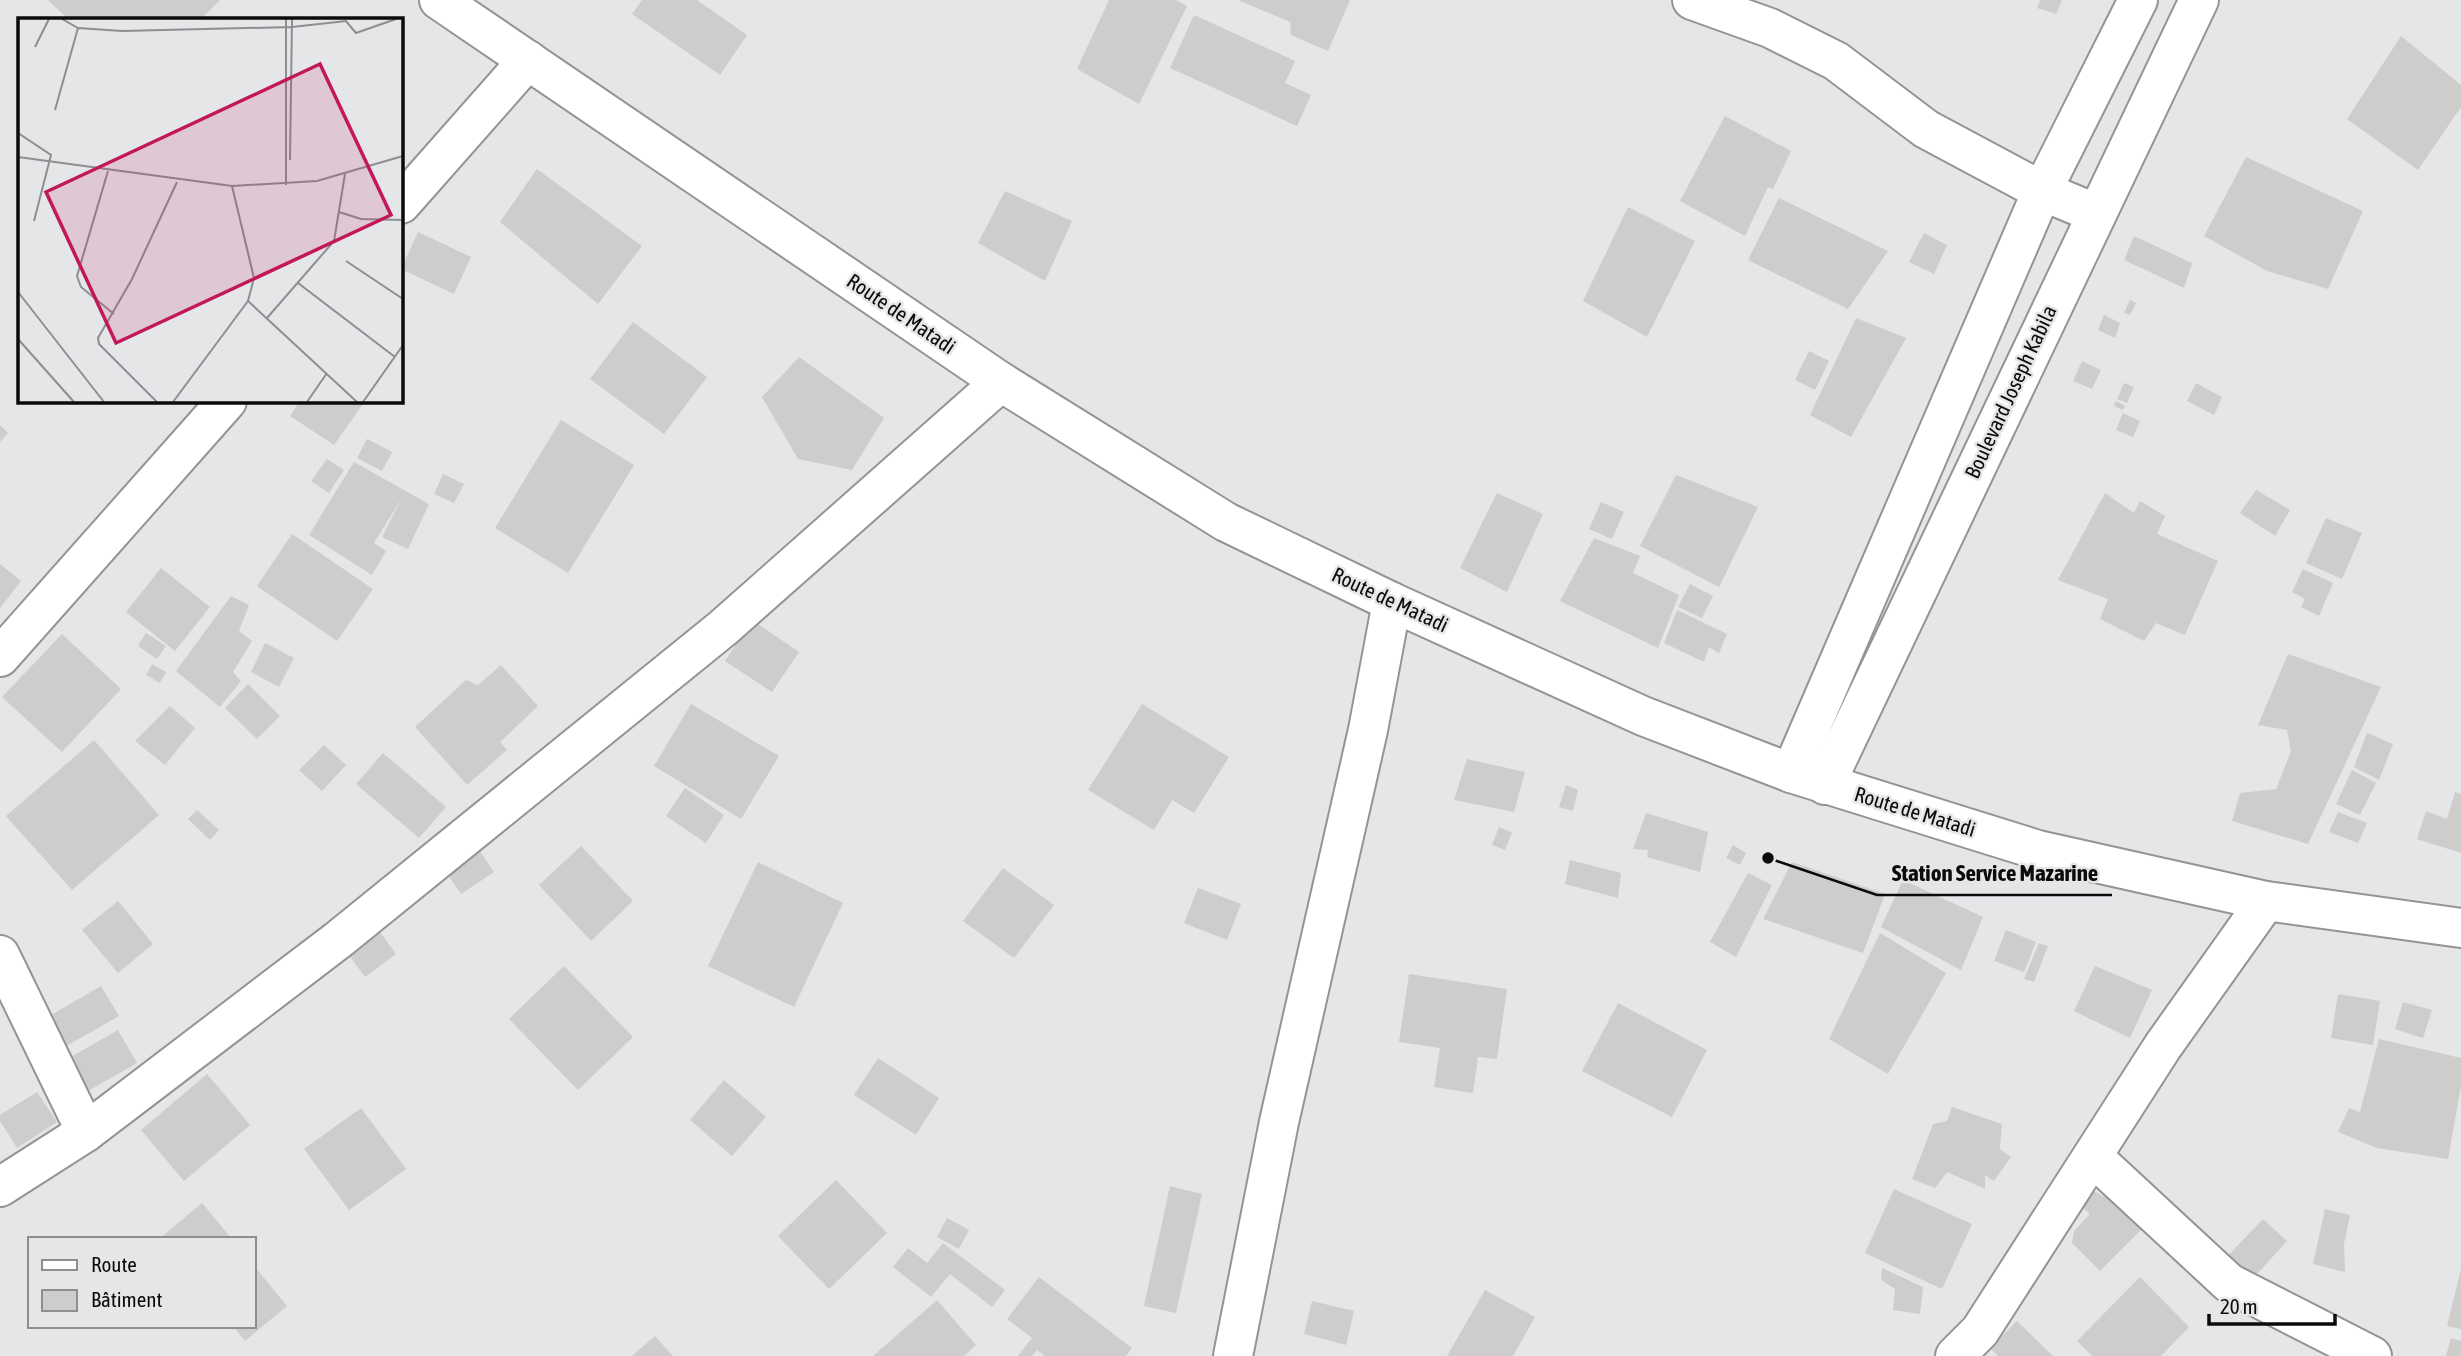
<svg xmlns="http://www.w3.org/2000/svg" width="2461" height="1356" viewBox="0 0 2461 1356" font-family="'Asap Condensed',sans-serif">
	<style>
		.building { fill: #cfcccc }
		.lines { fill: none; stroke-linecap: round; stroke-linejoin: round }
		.minor-casing { stroke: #929496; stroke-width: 42 }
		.highway-casing { stroke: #929496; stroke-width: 42 }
		.minor { stroke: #fff; stroke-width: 38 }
		.highway { stroke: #fff; stroke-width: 38 }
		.labels { text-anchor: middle; stroke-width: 5; stroke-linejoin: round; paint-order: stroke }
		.street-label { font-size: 21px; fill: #0b0b0c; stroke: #e4e6e8 }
		.inset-road { fill: none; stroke: #8d8e90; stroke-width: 2 }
		.view { fill: #c2185b; fill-opacity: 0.15; stroke: #c2185b; stroke-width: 3.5 }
		.inset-edge { fill: none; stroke: #0b0b0c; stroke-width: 3.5 }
		.leader { fill: none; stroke: #0b0b0c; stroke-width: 2.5 }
		.callout-dot { fill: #0b0b0c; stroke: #e4e6e8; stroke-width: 2.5 }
		.callout-label { font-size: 23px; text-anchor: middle; font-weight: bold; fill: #0b0b0c; stroke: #e4e6e8; stroke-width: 5; stroke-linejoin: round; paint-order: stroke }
	</style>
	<rect width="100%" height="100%" fill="#e4e6e8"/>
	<g class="building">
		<path d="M 48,0 L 220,0 L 201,19 L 68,19 Z"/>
		<path d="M 642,0 L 697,0 L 747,35 L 720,75 L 632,14 Z"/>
		<path d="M 1109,0 L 1176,0 L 1187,6 L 1139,104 L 1077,69 Z"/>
		<path d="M 1238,0 L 1350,0 L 1328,51 L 1291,35 L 1290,22 Z"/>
		<path d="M 2040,0 L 2062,0 L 2056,14 L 2037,8 Z"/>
		<path d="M 1194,15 L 1295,61 L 1285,83 L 1311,95 L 1297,126 L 1170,68 Z"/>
		<path d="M 2401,36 L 2461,85 L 2461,107 L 2418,170 L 2347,119 Z"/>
		<path d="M 1725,116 L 1791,151 L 1773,189 L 1768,187 L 1745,236 L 1680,201 Z"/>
		<path d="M 2246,157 L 2363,211 L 2328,289 L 2267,271 L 2204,236 Z"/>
		<path d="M 537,169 L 642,246 L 598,304 L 500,222 Z"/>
		<path d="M 1005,191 L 1072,221 L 1045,281 L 978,243 Z"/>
		<path d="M 1779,198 L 1888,251 L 1848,309 L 1748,260 Z"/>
		<path d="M 1628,207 L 1695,241 L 1647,337 L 1583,301 Z"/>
		<path d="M 418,232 L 471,257 L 454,294 L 401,269 Z"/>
		<path d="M 1924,233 L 1947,245 L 1934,274 L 1909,262 Z"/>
		<path d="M 2134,236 L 2192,263 L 2184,288 L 2124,260 Z"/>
		<path d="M 2130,300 L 2136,303 L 2130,315 L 2124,313 Z"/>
		<path d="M 2104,315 L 2120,323 L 2115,338 L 2098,330 Z"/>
		<path d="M 1856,318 L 1906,338 L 1851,437 L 1810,415 Z"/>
		<path d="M 633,322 L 707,377 L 664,434 L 590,379 Z"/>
		<path d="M 1809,351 L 1829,361 L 1815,390 L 1795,380 Z"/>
		<path d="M 799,357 L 884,418 L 852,470 L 798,459 L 762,397 Z"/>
		<path d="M 2082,361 L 2101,370 L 2092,389 L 2073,381 Z"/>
		<path d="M 2124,383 L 2134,387 L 2127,403 L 2117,399 Z"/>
		<path d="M 2196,383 L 2222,397 L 2214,415 L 2187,401 Z"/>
		<path d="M 300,401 L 365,401 L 334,445 L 290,416 Z"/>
		<path d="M 2116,401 L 2125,406 L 2123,410 L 2114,406 Z"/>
		<path d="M 2123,413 L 2140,421 L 2133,437 L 2116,430 Z"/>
		<path d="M 561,420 L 634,465 L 568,573 L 495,528 Z"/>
		<path d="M 0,425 L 8,433 L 0,442 Z"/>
		<path d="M 367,439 L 392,452 L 382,471 L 357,458 Z"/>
		<path d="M 327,459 L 344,470 L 329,493 L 311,481 Z"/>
		<path d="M 354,462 L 429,504 L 408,549 L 382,537 L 402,498 L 374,543 L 386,551 L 372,575 L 309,535 Z"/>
		<path d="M 443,474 L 464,484 L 454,503 L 434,494 Z"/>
		<path d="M 1676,475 L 1758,507 L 1719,587 L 1640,546 Z"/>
		<path d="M 2256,490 L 2290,510 L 2275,536 L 2240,513 Z"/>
		<path d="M 1497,493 L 1543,514 L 1507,592 L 1460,568 Z"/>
		<path d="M 2105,493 L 2134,513 L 2140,501 L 2165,516 L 2157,534 L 2218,561 L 2185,635 L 2156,623 L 2144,641 L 2100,619 L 2108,599 L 2058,580 Z"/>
		<path d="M 1601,502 L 1624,512 L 1612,539 L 1589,529 Z"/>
		<path d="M 2326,518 L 2362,533 L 2342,579 L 2306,563 Z"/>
		<path d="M 292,534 L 373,589 L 337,641 L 257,586 Z"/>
		<path d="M 1594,538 L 1640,556 L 1633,573 L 1679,595 L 1658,648 L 1560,601 Z"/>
		<path d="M 0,564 L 21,581 L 0,608 Z"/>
		<path d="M 161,568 L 210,607 L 175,651 L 126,612 Z"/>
		<path d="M 2303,569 L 2333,583 L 2319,616 L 2301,607 L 2305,599 L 2292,592 Z"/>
		<path d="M 1690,584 L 1713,596 L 1702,618 L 1678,607 Z"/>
		<path d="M 231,596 L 249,605 L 239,631 L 252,641 L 233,672 L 241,681 L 220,707 L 176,671 Z"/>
		<path d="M 1677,610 L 1727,634 L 1719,653 L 1709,647 L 1704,662 L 1664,643 Z"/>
		<path d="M 752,620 L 799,652 L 772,692 L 725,661 Z"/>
		<path d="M 146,633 L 166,646 L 157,659 L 138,646 Z"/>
		<path d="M 62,634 L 121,689 L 62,752 L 2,697 Z"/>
		<path d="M 265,643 L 294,658 L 279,687 L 251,672 Z"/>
		<path d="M 2288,654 L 2381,687 L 2308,844 L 2232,821 L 2240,793 L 2276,789 L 2291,751 L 2287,730 L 2258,725 Z"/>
		<path d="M 152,664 L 166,672 L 160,683 L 146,675 Z"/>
		<path d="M 501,665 L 538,706 L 500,742 L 507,750 L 467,785 L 415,727 L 466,680 L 478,685 Z"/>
		<path d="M 248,684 L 280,716 L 257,739 L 225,708 Z"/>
		<path d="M 691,704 L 779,756 L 741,819 L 654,766 Z"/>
		<path d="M 1142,704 L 1229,757 L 1194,813 L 1172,800 L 1154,830 L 1088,790 Z"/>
		<path d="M 170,706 L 195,728 L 165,765 L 135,741 Z"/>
		<path d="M 2367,733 L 2393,744 L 2379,780 L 2354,767 Z"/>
		<path d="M 94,740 L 159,815 L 72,890 L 6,816 Z"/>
		<path d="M 324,745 L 346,765 L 322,791 L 299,770 Z"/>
		<path d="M 383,753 L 446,807 L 419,838 L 356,784 Z"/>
		<path d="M 1467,759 L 1525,772 L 1514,812 L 1454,800 Z"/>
		<path d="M 2352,770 L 2376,783 L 2360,815 L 2336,804 Z"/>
		<path d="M 1566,785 L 1578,790 L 1573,811 L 1559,807 Z"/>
		<path d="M 685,788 L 724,815 L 706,843 L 666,816 Z"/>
		<path d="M 2455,792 L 2461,794 L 2461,853 L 2417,839 L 2426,811 L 2447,819 Z"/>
		<path d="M 197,810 L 219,830 L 210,840 L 188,819 Z"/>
		<path d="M 2338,812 L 2367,823 L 2358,843 L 2329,832 Z"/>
		<path d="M 1646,813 L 1708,832 L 1700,872 L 1647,857 L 1648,850 L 1633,849 Z"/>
		<path d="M 1499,827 L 1512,833 L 1505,850 L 1492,845 Z"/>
		<path d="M 473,841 L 494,872 L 461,894 L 440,863 Z"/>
		<path d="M 1733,845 L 1746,853 L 1740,865 L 1726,858 Z"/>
		<path d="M 581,846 L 633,901 L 591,941 L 539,885 Z"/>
		<path d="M 1570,860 L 1621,873 L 1618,898 L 1565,884 Z"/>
		<path d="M 758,862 L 843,903 L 794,1007 L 708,966 Z"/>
		<path d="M 1792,862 L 1885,894 L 1863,953 L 1763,919 Z"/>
		<path d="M 1003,868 L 1054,905 L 1014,958 L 963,921 Z"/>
		<path d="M 1748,873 L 1772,885 L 1736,957 L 1710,942 Z"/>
		<path d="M 1903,880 L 1983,917 L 1961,970 L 1881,927 Z"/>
		<path d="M 1198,888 L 1241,904 L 1227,940 L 1184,923 Z"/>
		<path d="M 118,901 L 153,944 L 118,973 L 82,930 Z"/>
		<path d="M 369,917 L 396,954 L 365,977 L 338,940 Z"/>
		<path d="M 2006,930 L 2036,942 L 2024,972 L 1994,961 Z"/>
		<path d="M 1880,933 L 1946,973 L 1888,1074 L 1829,1039 Z"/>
		<path d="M 2039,943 L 2048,946 L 2034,982 L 2024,979 Z"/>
		<path d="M 564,966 L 633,1037 L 578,1090 L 509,1019 Z"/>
		<path d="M 2095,966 L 2152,990 L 2130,1038 L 2074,1011 Z"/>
		<path d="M 1409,974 L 1507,989 L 1497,1059 L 1478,1057 L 1473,1093 L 1434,1087 L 1440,1048 L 1399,1042 Z"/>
		<path d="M 101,986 L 119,1016 L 63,1048 L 46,1018 Z"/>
		<path d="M 2338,994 L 2380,1001 L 2373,1045 L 2331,1038 Z"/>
		<path d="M 2403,1002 L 2432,1010 L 2423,1038 L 2395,1029 Z"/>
		<path d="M 1618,1003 L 1707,1050 L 1672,1117 L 1582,1071 Z"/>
		<path d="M 118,1030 L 137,1063 L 88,1091 L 69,1058 Z"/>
		<path d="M 2379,1039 L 2461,1058 L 2461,1086 L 2448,1159 L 2377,1148 L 2338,1132 L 2349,1108 L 2360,1112 Z"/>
		<path d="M 878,1058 L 939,1098 L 916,1135 L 854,1095 Z"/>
		<path d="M 207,1074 L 250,1125 L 184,1181 L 141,1130 Z"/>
		<path d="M 724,1080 L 766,1117 L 732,1156 L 690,1120 Z"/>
		<path d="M 37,1092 L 57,1122 L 17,1148 L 0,1121 L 0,1115 Z"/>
		<path d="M 1952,1107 L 2002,1124 L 2000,1149 L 2011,1157 L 1994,1181 L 1985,1175 L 1985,1189 L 1947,1172 L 1935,1188 L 1912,1179 L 1933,1124 L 1947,1121 Z"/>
		<path d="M 361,1108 L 406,1169 L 349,1210 L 304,1149 Z"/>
		<path d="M 836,1180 L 887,1233 L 829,1289 L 778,1236 Z"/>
		<path d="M 2081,1185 L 2119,1204 L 2143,1228 L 2100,1271 L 2072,1243 L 2074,1231 L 2090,1214 L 2073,1199 Z"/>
		<path d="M 1170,1186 L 1202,1194 L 1176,1313 L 1144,1306 Z"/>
		<path d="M 1894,1189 L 1972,1224 L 1942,1289 L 1865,1253 Z"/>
		<path d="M 202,1203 L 232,1239 L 159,1239 Z"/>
		<path d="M 2325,1209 L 2350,1215 L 2344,1244 L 2345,1272 L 2313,1264 Z"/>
		<path d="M 947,1218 L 969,1230 L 959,1249 L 937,1237 Z"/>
		<path d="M 2263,1219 L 2287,1241 L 2246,1286 L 2221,1263 Z"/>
		<path d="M 943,1243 L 1005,1290 L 992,1307 L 950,1274 L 931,1297 L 893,1267 L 908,1248 L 927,1263 Z"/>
		<path d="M 254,1266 L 287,1306 L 245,1341 L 233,1326 L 254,1326 Z"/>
		<path d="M 1882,1268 L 1923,1287 L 1920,1314 L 1893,1310 L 1895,1289 L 1881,1280 Z"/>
		<path d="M 2461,1269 L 2461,1329 L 2447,1326 Z"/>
		<path d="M 1039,1277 L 1132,1348 L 1126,1356 L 1045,1356 L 1037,1350 L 1032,1356 L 1018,1356 L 1032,1338 L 1007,1319 Z"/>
		<path d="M 2140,1277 L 2189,1327 L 2161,1356 L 2092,1356 L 2077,1341 Z"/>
		<path d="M 1485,1290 L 1535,1317 L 1513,1356 L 1447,1356 Z"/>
		<path d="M 937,1300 L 976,1345 L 964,1356 L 873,1356 Z"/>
		<path d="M 1312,1301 L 1354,1311 L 1346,1345 L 1304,1334 Z"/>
		<path d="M 2017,1321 L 2053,1356 L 1998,1356 L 1990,1348 Z"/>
		<path d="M 655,1336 L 673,1356 L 632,1356 Z"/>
		<path d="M 2451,1338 L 2461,1341 L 2461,1356 L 2446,1356 Z"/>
	</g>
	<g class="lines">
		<defs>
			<g id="minor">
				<path d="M 1692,0 L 1770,28 L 1836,61 L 1926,129 L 2042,191 L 2095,213"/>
				<path d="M 401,204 L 528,60"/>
				<path d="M 0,657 L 227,401"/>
				<path d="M 1791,773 L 2042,191 L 2138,0"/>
				<path d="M 1825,785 L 2199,0"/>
				<path d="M 0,955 L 86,1132"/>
				<path d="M 2093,1157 L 2229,1283 L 2372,1356"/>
				<path d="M 0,1187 L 86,1132 L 338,940 L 723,628 L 1001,382"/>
				<path d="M 1233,1356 L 1279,1122 L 1368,730 L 1392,602"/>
				<path d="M 1955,1356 L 1980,1331 L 2163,1046 L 2266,901"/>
			</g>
			<path id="highway" d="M 439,0 L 1001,382 L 1226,522 L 1392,602 L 1643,716 L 1791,773 L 2038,850 L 2266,901 L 2461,928"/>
		</defs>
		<use href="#minor" class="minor-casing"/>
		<use href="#highway" class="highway-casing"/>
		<use href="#minor" class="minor"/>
		<use href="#highway" class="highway"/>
	</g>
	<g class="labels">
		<g class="street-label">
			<text transform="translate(901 314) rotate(34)" y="7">Route de Matadi</text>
			<text transform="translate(2011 392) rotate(-65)" y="7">Boulevard Joseph Kabila</text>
			<text transform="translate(1390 600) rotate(25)" y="7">Route de Matadi</text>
			<text transform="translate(1915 812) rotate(17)" y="7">Route de Matadi</text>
		</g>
	</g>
	<g transform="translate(18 18)">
		<rect width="385" height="385" fill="#e4e6e8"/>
		<path class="inset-road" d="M 44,1 L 60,10 L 104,13 L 274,9 L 328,3 L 338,15 L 378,1M 17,29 L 31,1M 37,92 L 60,10M 0,115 L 33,137 L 16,203M 0,139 L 214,168 L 299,163 L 385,138M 272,142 L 274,1M 90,153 L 59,258 L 63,269 L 96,296M 268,167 L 268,1M 214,168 L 236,260 L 230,283 L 339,384M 321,194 L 343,201 L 385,202M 328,243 L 385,281M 280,265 L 377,339M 0,274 L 86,384M 249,300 L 316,223 L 327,156M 0,321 L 56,384M 139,384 L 81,326 L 80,320 L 114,261 L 159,164M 155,384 L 230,283M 289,384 L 309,355M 345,384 L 385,327"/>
		<path class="view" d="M 302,46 L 373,197 L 98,325 L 28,174 Z"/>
		<rect width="385" height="385" class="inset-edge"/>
	</g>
	<path class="leader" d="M1768 858L1877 895H2112"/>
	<circle class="callout-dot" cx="1768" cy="858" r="7"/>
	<g class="callout-label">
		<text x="1995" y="881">Station Service Mazarine</text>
	</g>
	<rect x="28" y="1237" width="228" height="91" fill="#e4e6e8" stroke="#8d8e90" stroke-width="2"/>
	<rect x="42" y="1260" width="35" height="10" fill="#ffffff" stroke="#8d8e90" stroke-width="2"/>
	<text x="91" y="1272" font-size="21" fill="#0b0b0c">Route</text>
	<rect x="42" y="1290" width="35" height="21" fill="#cfcccc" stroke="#8d8e90" stroke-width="2"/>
	<text x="91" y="1307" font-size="21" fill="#0b0b0c">Bâtiment</text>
	<path d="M2209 1314v10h126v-10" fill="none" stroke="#0b0b0c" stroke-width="3.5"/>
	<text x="2220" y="1314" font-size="21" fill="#0b0b0c" stroke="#e4e6e8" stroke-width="5" paint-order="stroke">20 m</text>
</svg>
